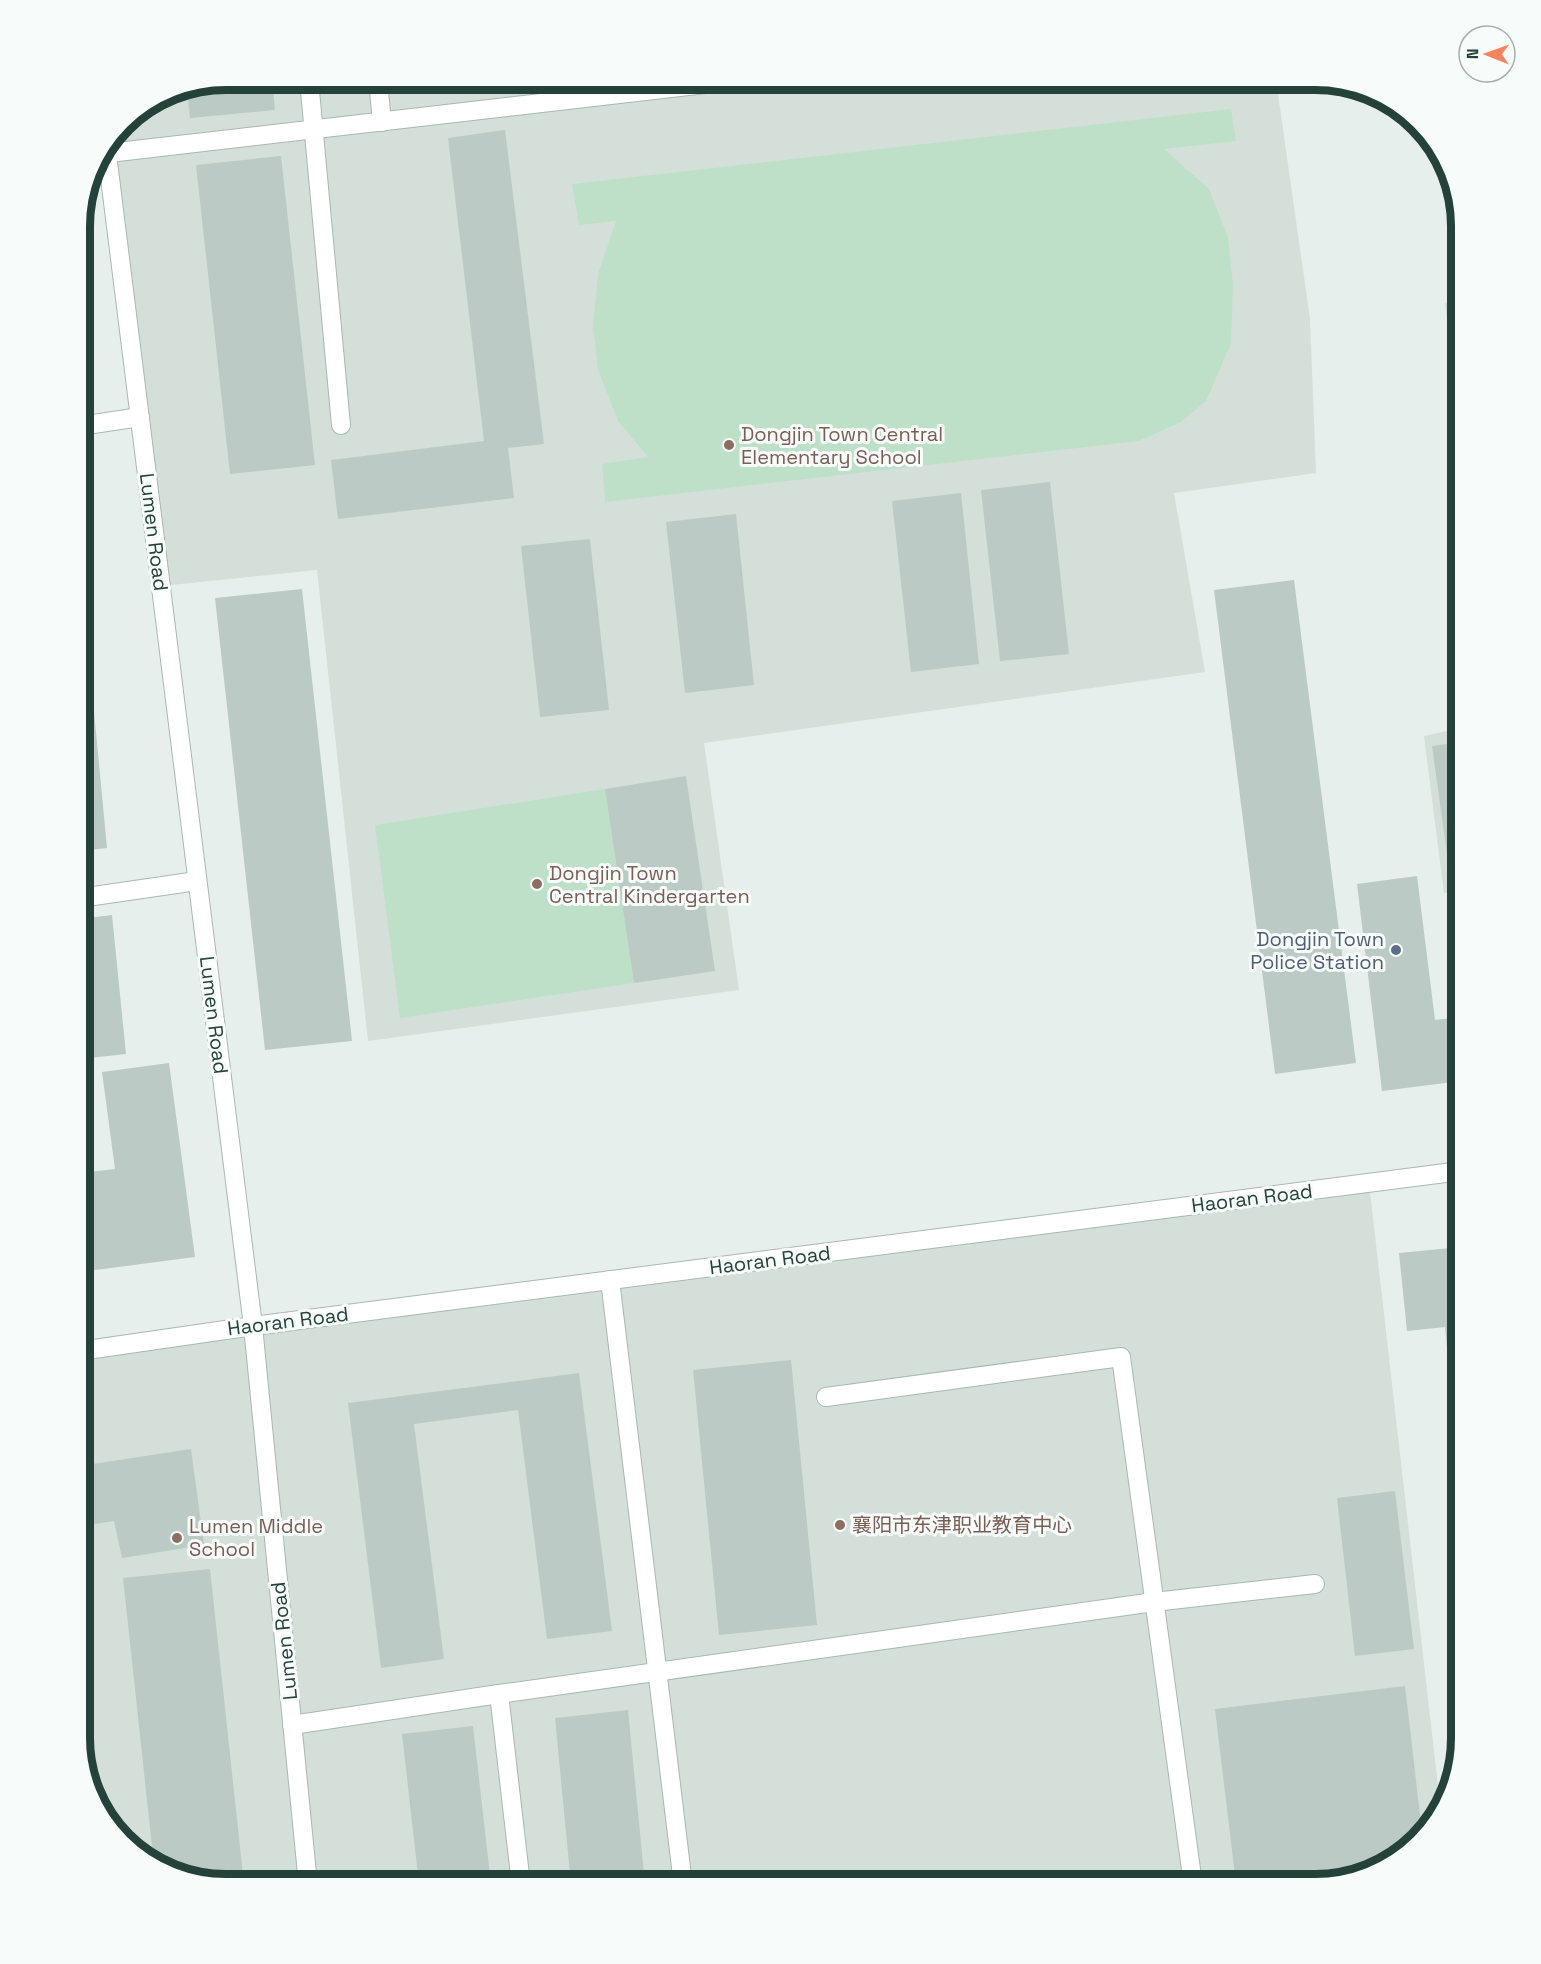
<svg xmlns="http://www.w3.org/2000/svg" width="1541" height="1964" viewBox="0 0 1541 1964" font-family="'Space Grotesk','Noto Sans SC',sans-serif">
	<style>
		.built { fill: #d4dfda }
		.green { fill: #bfe0c8 }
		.building { fill: #bbcac4 }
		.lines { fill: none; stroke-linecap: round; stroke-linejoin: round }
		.minor-casing { stroke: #a8b8b2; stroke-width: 20 }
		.minor { stroke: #fff; stroke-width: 18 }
		.education-dot { fill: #8d6e63; stroke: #f7fbf9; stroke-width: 2 }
		.service-dot { fill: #5c6f8a; stroke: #f7fbf9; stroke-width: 2 }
		.labels { text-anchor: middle; stroke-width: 6; stroke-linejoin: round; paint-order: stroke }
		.education-label { font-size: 20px; fill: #785e54; stroke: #f7fbf9; text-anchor: start }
		.street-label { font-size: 20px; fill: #24423a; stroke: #f7fbf9 }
		.service-label { font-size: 20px; fill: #4e5e75; stroke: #f7fbf9; text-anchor: end }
		.rim { fill: none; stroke: #24423a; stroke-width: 8 }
	</style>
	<rect width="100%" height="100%" fill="#e6efeb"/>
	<g class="built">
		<path d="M 226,80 L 1276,80 L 1310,319 L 1316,473 L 1174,493 L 1205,672 L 704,743 L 739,990 L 368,1041 L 317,570 L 161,586 L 106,146 L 129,116 L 170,91 Z"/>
		<path d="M 1461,300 L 1461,436 L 1445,303 Z"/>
		<path d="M 1461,728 L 1461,892 L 1444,893 L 1424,736 Z"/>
		<path d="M 1369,1183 L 1441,1812 L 1396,1860 L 1315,1884 L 226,1884 L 153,1865 L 104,1819 L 80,1738 L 80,1351 Z"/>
	</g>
	<g class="green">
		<path d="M 528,80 L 662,80 L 663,89 L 530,104 Z"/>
		<path d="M 1231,109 L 1236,141 L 1164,149 L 1209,189 L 1228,237 L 1233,285 L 1231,344 L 1206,401 L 1181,422 L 1139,441 L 605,502 L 602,464 L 648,457 L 618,421 L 598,369 L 593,327 L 598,274 L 616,221 L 579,225 L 572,184 Z"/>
		<path d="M 605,789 L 634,983 L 400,1018 L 375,825 Z"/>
	</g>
	<g class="building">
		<path d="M 226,80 L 272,80 L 275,110 L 190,118 L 187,87 Z"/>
		<path d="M 505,130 L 544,444 L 508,448 L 514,498 L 338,519 L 331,460 L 484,441 L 448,138 Z"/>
		<path d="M 281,156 L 315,465 L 230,474 L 196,165 Z"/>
		<path d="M 1050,482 L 1069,654 L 1000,661 L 981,490 Z"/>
		<path d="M 961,493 L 979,664 L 911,672 L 892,501 Z"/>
		<path d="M 736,514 L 754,685 L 685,693 L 666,522 Z"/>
		<path d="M 590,539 L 609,710 L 540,717 L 521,546 Z"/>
		<path d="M 80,574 L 81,574 L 107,848 L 80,851 Z"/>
		<path d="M 1294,580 L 1356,1063 L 1275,1074 L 1214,590 Z"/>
		<path d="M 302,589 L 352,1041 L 265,1050 L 215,598 Z"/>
		<path d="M 1461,742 L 1461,882 L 1451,883 L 1432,746 Z"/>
		<path d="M 686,776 L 715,971 L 634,983 L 605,789 Z"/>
		<path d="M 1417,876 L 1435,1020 L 1461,1017 L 1461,1081 L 1382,1091 L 1357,884 Z"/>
		<path d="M 112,915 L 126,1054 L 80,1059 L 80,919 Z"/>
		<path d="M 169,1063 L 195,1257 L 80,1272 L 80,1173 L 115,1169 L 102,1072 Z"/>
		<path d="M 1461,1247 L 1461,1412 L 1453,1413 L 1445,1327 L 1407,1331 L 1399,1253 Z"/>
		<path d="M 791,1360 L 817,1625 L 719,1635 L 693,1370 Z"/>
		<path d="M 579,1373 L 612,1631 L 547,1639 L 518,1410 L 414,1424 L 444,1659 L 381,1668 L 348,1403 Z"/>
		<path d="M 191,1449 L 204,1545 L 122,1558 L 114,1521 L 80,1526 L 80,1466 Z"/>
		<path d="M 1395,1491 L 1414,1649 L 1355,1656 L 1337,1498 Z"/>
		<path d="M 210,1569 L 244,1884 L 226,1884 L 154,1865 L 123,1578 Z"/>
		<path d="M 1405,1686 L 1422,1832 L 1396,1860 L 1315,1884 L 1236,1884 L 1215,1709 Z"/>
		<path d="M 628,1710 L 645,1884 L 571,1884 L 555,1718 Z"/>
		<path d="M 473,1726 L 491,1884 L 419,1884 L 402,1734 Z"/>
	</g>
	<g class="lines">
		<defs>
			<g id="minor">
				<path d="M 309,80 L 341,425"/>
				<path d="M 378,80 L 382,122"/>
				<path d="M 106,146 L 253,1326 L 308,1884"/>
				<path d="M 100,154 L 740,80"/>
				<path d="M 80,426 L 140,417"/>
				<path d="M 80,898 L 197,881"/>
				<path d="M 610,1280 L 683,1884"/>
				<path d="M 80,1351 L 253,1326 L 1461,1171"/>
				<path d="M 826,1397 L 1121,1357 L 1193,1884"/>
				<path d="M 292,1725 L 499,1694"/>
				<path d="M 521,1884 L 499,1694 L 1154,1602 L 1315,1584"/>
			</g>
		</defs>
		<use href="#minor" class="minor-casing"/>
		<use href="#minor" class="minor"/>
	</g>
	<g class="education-dot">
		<circle cx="729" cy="445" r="6"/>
		<circle cx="537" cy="884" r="6"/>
		<circle cx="840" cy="1525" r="6"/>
		<circle cx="177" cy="1538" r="6"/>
	</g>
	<circle class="service-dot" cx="1396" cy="950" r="6"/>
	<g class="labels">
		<g class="education-label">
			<text x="741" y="441">Dongjin Town Central<tspan x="741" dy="23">Elementary School</tspan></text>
			<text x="549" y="880">Dongjin Town<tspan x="549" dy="23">Central Kindergarten</tspan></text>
			<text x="852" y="1532">襄阳市东津职业教育中心</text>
			<text x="189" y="1533">Lumen Middle<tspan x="189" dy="23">School</tspan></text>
		</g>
		<g class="street-label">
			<text transform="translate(154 532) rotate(83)" y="7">Lumen Road</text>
			<text transform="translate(214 1015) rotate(83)" y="7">Lumen Road</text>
			<text transform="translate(1252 1198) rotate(-7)" y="7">Haoran Road</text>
			<text transform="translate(770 1260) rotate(-7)" y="7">Haoran Road</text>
			<text transform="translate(288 1321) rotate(-7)" y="7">Haoran Road</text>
			<text transform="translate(284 1641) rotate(-96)" y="7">Lumen Road</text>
		</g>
		<g class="service-label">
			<text x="1384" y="946">Dongjin Town<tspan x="1384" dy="23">Police Station</tspan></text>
		</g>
	</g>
	<path d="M0 0H1541V1964H0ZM226 90H1315A136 136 0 0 1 1451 226V1738A136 136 0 0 1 1315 1874H226A136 136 0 0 1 90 1738V226A136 136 0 0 1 226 90Z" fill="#f7fbf9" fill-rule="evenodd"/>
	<path class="rim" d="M226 90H1315A136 136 0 0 1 1451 226V1738A136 136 0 0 1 1315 1874H226A136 136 0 0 1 90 1738V226A136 136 0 0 1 226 90Z"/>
	<g transform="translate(1487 54) rotate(271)"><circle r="28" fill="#f7fbf9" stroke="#a3b1ad" stroke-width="1.5"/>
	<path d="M0-4.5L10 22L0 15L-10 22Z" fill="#f4845f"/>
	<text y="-9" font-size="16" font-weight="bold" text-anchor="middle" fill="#24423a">N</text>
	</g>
</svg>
